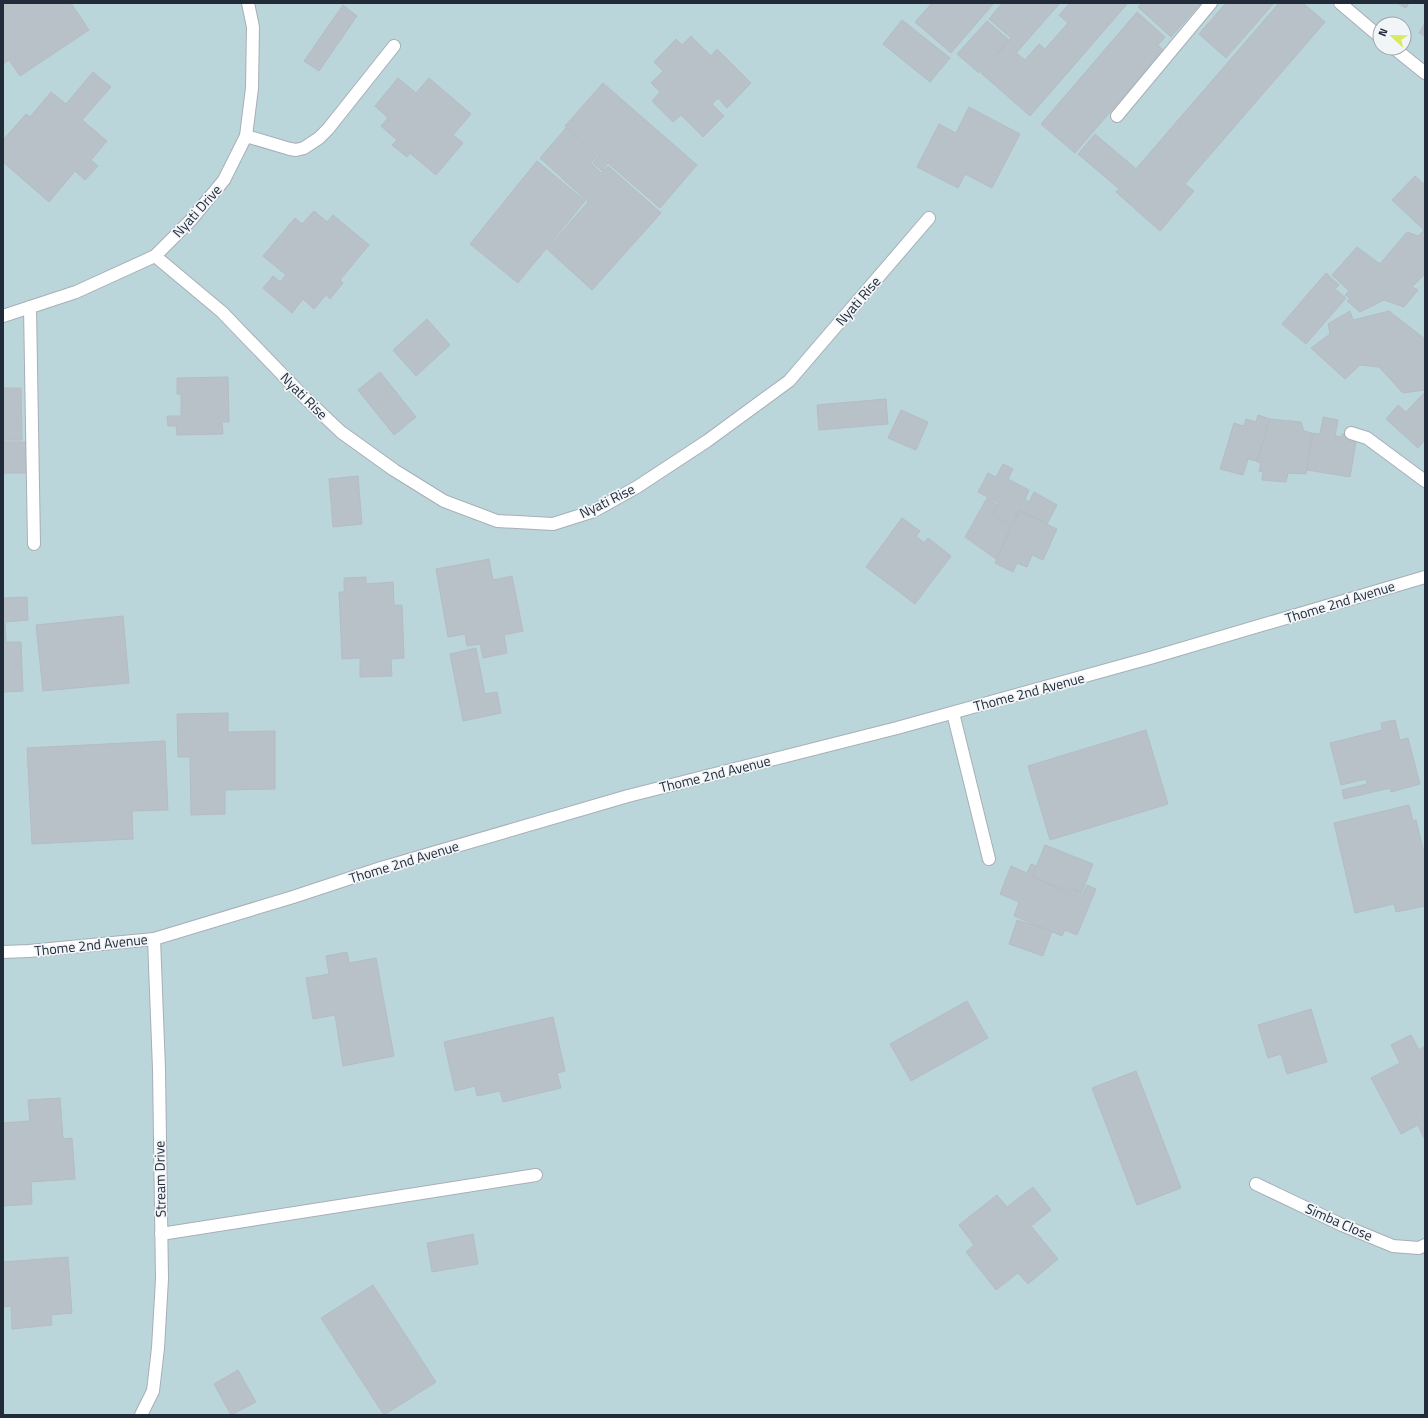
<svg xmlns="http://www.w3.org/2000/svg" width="1428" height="1418" viewBox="0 0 1428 1418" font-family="'Titillium Web',sans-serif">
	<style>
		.green { fill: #bbd6db; fill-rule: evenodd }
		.building { fill: #b9c1c8; stroke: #b4bcc4 }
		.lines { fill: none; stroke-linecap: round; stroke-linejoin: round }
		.minor-casing { stroke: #a8aeb6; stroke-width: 14 }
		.minor { stroke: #fff; stroke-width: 12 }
		.labels { text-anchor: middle; stroke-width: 3.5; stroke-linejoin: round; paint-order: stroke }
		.street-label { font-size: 14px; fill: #222b3a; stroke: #f1f5f8 }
	</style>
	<rect width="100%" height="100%" fill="#e1e6eb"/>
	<path class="green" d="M 3,3 L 1425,3 L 1425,1415 L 3,1415 ZM 1380,24 L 1404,24 L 1404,48 L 1380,48 Z"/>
	<g class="building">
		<path d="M 3,3 L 71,3 L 89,30 L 20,76 L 9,60 L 3,64 Z"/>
		<path d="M 932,3 L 994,3 L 951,53 L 915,22 Z"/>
		<path d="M 1002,3 L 1060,3 L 1017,52 L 1007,43 L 1011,38 L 989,19 Z"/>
		<path d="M 1070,3 L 1128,3 L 1030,116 L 981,73 L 1006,44 L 1025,60 L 1039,44 L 1045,49 L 1068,23 L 1059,15 Z"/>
		<path d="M 1142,3 L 1201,3 L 1171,37 L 1138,7 Z"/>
		<path d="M 1226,3 L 1274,3 L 1226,58 L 1199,34 Z"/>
		<path d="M 1279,3 L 1303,3 L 1325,22 L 1185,184 L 1194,191 L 1160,231 L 1116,192 Z"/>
		<path d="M 1397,3 L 1409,3 L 1406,8 Z"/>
		<path d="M 343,5 L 357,16 L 319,71 L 304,61 Z"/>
		<path d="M 1137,12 L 1165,37 L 1158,45 L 1163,50 L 1075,153 L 1041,124 Z"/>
		<path d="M 902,20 L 950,58 L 930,82 L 883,44 Z"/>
		<path d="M 987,21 L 1009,40 L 979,73 L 957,54 Z"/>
		<path d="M 1425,23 L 1425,36 L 1419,33 Z"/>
		<path d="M 691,36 L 711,56 L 717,49 L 751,83 L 727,108 L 718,98 L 712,104 L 724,116 L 703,137 L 681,115 L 673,122 L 652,101 L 660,92 L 651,83 L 663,71 L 654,62 L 676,39 L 682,45 Z"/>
		<path d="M 93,72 L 111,87 L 82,120 L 107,141 L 91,160 L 98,166 L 85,180 L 75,171 L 49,202 L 3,162 L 3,140 L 26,114 L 30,117 L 51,92 L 66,104 Z"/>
		<path d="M 398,78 L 416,93 L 429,78 L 471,114 L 453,135 L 463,143 L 436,175 L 410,153 L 407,157 L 392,145 L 397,140 L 381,126 L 388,118 L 375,106 Z"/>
		<path d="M 603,83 L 697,165 L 660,208 L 608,163 L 602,171 L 593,163 L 599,156 L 565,126 Z"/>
		<path d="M 969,107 L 1020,134 L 992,188 L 965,174 L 958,188 L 917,167 L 939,124 L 956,133 Z"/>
		<path d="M 566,128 L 597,156 L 591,163 L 601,173 L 608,166 L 661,213 L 592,290 L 547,249 L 588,202 L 540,158 Z"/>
		<path d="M 1095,134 L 1135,168 L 1118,188 L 1078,154 Z"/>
		<path d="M 537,161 L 585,201 L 518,283 L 470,244 Z"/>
		<path d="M 1415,176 L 1425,185 L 1425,274 L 1412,287 L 1418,290 L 1404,307 L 1384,300 L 1360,312 L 1347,301 L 1350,298 L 1345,295 L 1349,291 L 1332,275 L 1357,247 L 1380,264 L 1407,232 L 1418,236 L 1424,230 L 1392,200 Z"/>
		<path d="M 314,211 L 327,222 L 333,215 L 369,245 L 340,280 L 343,283 L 330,299 L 326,295 L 314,309 L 303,299 L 292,313 L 263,288 L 273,276 L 280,282 L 286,275 L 263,256 L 295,218 L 302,224 Z"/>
		<path d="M 1326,273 L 1339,285 L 1335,289 L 1346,298 L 1306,344 L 1282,324 Z"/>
		<path d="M 1350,311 L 1353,320 L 1389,311 L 1425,339 L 1425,390 L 1403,393 L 1379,367 L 1360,365 L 1345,379 L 1311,348 L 1330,334 L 1328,324 Z"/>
		<path d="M 427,319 L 450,345 L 416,376 L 393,350 Z"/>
		<path d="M 380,372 L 416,417 L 394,435 L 358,390 Z"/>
		<path d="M 228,377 L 229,422 L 222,422 L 223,434 L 177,435 L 176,426 L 168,426 L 167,416 L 181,416 L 181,394 L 177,394 L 177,378 Z"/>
		<path d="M 3,388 L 21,388 L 22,440 L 3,440 Z"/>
		<path d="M 1425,392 L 1425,440 L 1418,448 L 1386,419 L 1398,405 L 1406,412 Z"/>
		<path d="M 886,399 L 888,424 L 819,430 L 817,405 Z"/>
		<path d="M 901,410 L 928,422 L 916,450 L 888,438 Z"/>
		<path d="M 1258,415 L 1270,419 L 1257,461 L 1248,459 L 1243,475 L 1220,469 L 1234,423 L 1244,426 L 1246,419 L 1256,422 Z"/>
		<path d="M 1323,417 L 1338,420 L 1335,436 L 1342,437 L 1342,434 L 1357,436 L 1350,477 L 1307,470 L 1313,433 L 1320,434 Z"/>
		<path d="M 1270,419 L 1301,422 L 1304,431 L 1312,433 L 1306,474 L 1288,473 L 1286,482 L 1262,480 L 1263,472 L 1259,471 L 1261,463 L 1257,462 Z"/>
		<path d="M 3,442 L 28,442 L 29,473 L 3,473 Z"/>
		<path d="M 1003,464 L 1013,469 L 1008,479 L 1029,490 L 1025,499 L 1029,502 L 1034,492 L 1057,505 L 1047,524 L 1019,510 L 1011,525 L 992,515 L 999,503 L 978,492 L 988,473 L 996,477 Z"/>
		<path d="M 358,476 L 362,524 L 333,527 L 329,479 Z"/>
		<path d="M 987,498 L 997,504 L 991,516 L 1011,526 L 996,559 L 965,537 Z"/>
		<path d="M 1019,511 L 1057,529 L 1043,560 L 1032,555 L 1027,567 L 1017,563 L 1013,572 L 995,563 Z"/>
		<path d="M 902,518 L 920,531 L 916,536 L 924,543 L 928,538 L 951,556 L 915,604 L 866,567 Z"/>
		<path d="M 489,559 L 493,580 L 512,576 L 523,631 L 504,635 L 507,653 L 483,658 L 480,644 L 467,646 L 465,634 L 448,637 L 436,569 Z"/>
		<path d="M 366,577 L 366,584 L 393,582 L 394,605 L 402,605 L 404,658 L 391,659 L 392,676 L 360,677 L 360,658 L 342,659 L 339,592 L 344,592 L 344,578 Z"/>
		<path d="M 27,597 L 28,620 L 5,622 L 6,642 L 21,642 L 23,691 L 3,692 L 3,598 Z"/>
		<path d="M 123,616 L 129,683 L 43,691 L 36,625 Z"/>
		<path d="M 476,648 L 485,694 L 497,692 L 501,713 L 463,721 L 450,654 Z"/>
		<path d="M 228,713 L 228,732 L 275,731 L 275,789 L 225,790 L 225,814 L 191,815 L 190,757 L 178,757 L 177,714 Z"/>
		<path d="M 1395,720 L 1400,740 L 1408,738 L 1420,784 L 1391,792 L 1390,788 L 1344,799 L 1342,790 L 1367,784 L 1366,779 L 1341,785 L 1330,743 L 1382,730 L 1381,723 Z"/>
		<path d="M 1146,730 L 1168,804 L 1050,840 L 1028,766 Z"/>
		<path d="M 165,741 L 168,810 L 132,811 L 133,839 L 32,844 L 27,748 Z"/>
		<path d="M 1409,805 L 1413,821 L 1416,820 L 1425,857 L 1425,906 L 1396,912 L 1394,904 L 1355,913 L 1334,823 Z"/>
		<path d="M 1045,845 L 1093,864 L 1082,892 L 1074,889 L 1072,893 L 1032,877 Z"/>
		<path d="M 1031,864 L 1036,866 L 1032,877 L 1073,895 L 1075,890 L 1083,894 L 1087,885 L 1096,889 L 1077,935 L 1065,930 L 1062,936 L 1014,916 L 1019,902 L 1000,894 L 1011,866 L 1027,873 Z"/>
		<path d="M 1017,920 L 1052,931 L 1043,956 L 1009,944 Z"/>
		<path d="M 347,952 L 349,963 L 376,958 L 394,1056 L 343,1066 L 335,1015 L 313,1019 L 306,978 L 329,974 L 326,956 Z"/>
		<path d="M 967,1001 L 988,1038 L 911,1081 L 890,1044 Z"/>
		<path d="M 1311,1009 L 1327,1062 L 1287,1074 L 1281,1054 L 1268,1058 L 1258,1025 Z"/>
		<path d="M 553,1017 L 565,1071 L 557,1073 L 561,1088 L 503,1102 L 500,1091 L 477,1096 L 475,1086 L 455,1091 L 444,1042 Z"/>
		<path d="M 1411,1035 L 1419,1050 L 1425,1046 L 1424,1138 L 1418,1125 L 1401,1134 L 1371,1078 L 1400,1063 L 1391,1045 Z"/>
		<path d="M 1136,1071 L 1181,1188 L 1137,1205 L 1092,1088 Z"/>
		<path d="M 60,1098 L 63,1139 L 72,1138 L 75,1179 L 31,1182 L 32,1204 L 3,1206 L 3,1123 L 30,1121 L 28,1100 Z"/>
		<path d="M 1033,1187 L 1051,1210 L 1031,1226 L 1058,1259 L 1028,1284 L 1018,1273 L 996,1290 L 966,1252 L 974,1245 L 959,1225 L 997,1195 L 1007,1207 Z"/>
		<path d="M 473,1234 L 478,1264 L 432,1272 L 427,1243 Z"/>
		<path d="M 68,1257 L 72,1313 L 51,1315 L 52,1325 L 12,1329 L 11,1306 L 3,1307 L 3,1262 Z"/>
		<path d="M 373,1285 L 436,1382 L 384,1415 L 321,1318 Z"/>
		<path d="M 238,1370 L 256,1402 L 231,1415 L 214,1384 Z"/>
	</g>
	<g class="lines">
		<defs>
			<g id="minor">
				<path d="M 1340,3 L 1380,37"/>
				<path d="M 1394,48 L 1425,73"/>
				<path d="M 1117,116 L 1211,3"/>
				<path d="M 246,136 L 290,149 L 296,150 L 304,148 L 319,138 L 328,129 L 394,46"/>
				<path d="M 155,256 L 222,312 L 302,395 L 341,432 L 394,470 L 444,501 L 497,521 L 553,524 L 594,511 L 637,487 L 707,441 L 789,381 L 929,218"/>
				<path d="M 30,307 L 34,544"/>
				<path d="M 3,316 L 76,292 L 155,256 L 191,220 L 224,180 L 246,136 L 252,88 L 253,27 L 248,3"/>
				<path d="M 1351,433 L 1367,438 L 1425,481"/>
				<path d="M 953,713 L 989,859"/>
				<path d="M 3,952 L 29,951 L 154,939 L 293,897 L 381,868 L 628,796 L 897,728 L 1150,658 L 1425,577"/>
				<path d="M 1256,1184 L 1342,1225 L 1393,1246 L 1419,1248 L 1425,1245"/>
				<path d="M 161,1234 L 536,1175"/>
				<path d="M 141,1415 L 153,1391 L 158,1348 L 162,1279 L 159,1069 L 154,939"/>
			</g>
		</defs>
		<use href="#minor" class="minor-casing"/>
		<use href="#minor" class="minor"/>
	</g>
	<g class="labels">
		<g class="street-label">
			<text transform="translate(197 211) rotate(-48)" y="5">Nyati Drive</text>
			<text transform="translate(858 301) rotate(-49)" y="5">Nyati Rise</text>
			<text transform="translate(304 396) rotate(45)" y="5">Nyati Rise</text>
			<text transform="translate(607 501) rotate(-26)" y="5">Nyati Rise</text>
			<text transform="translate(1340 602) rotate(-17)" y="5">Thome 2nd Avenue</text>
			<text transform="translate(1029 692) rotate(-15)" y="5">Thome 2nd Avenue</text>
			<text transform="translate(715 774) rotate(-14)" y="5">Thome 2nd Avenue</text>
			<text transform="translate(404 862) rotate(-17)" y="5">Thome 2nd Avenue</text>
			<text transform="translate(91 945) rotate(-6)" y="5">Thome 2nd Avenue</text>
			<text transform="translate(160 1179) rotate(-91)" y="5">Stream Drive</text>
			<text transform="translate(1339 1222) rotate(24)" y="5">Simba Close</text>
		</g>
	</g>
	<rect width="1428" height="1418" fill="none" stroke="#222b3a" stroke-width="8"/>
	<g transform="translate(1392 36) rotate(292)"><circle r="19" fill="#f1f5f8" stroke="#9ea4ac"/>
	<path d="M0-3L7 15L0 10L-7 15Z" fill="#d7ea5f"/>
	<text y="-6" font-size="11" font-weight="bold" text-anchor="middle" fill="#222b3a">N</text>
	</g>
</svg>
